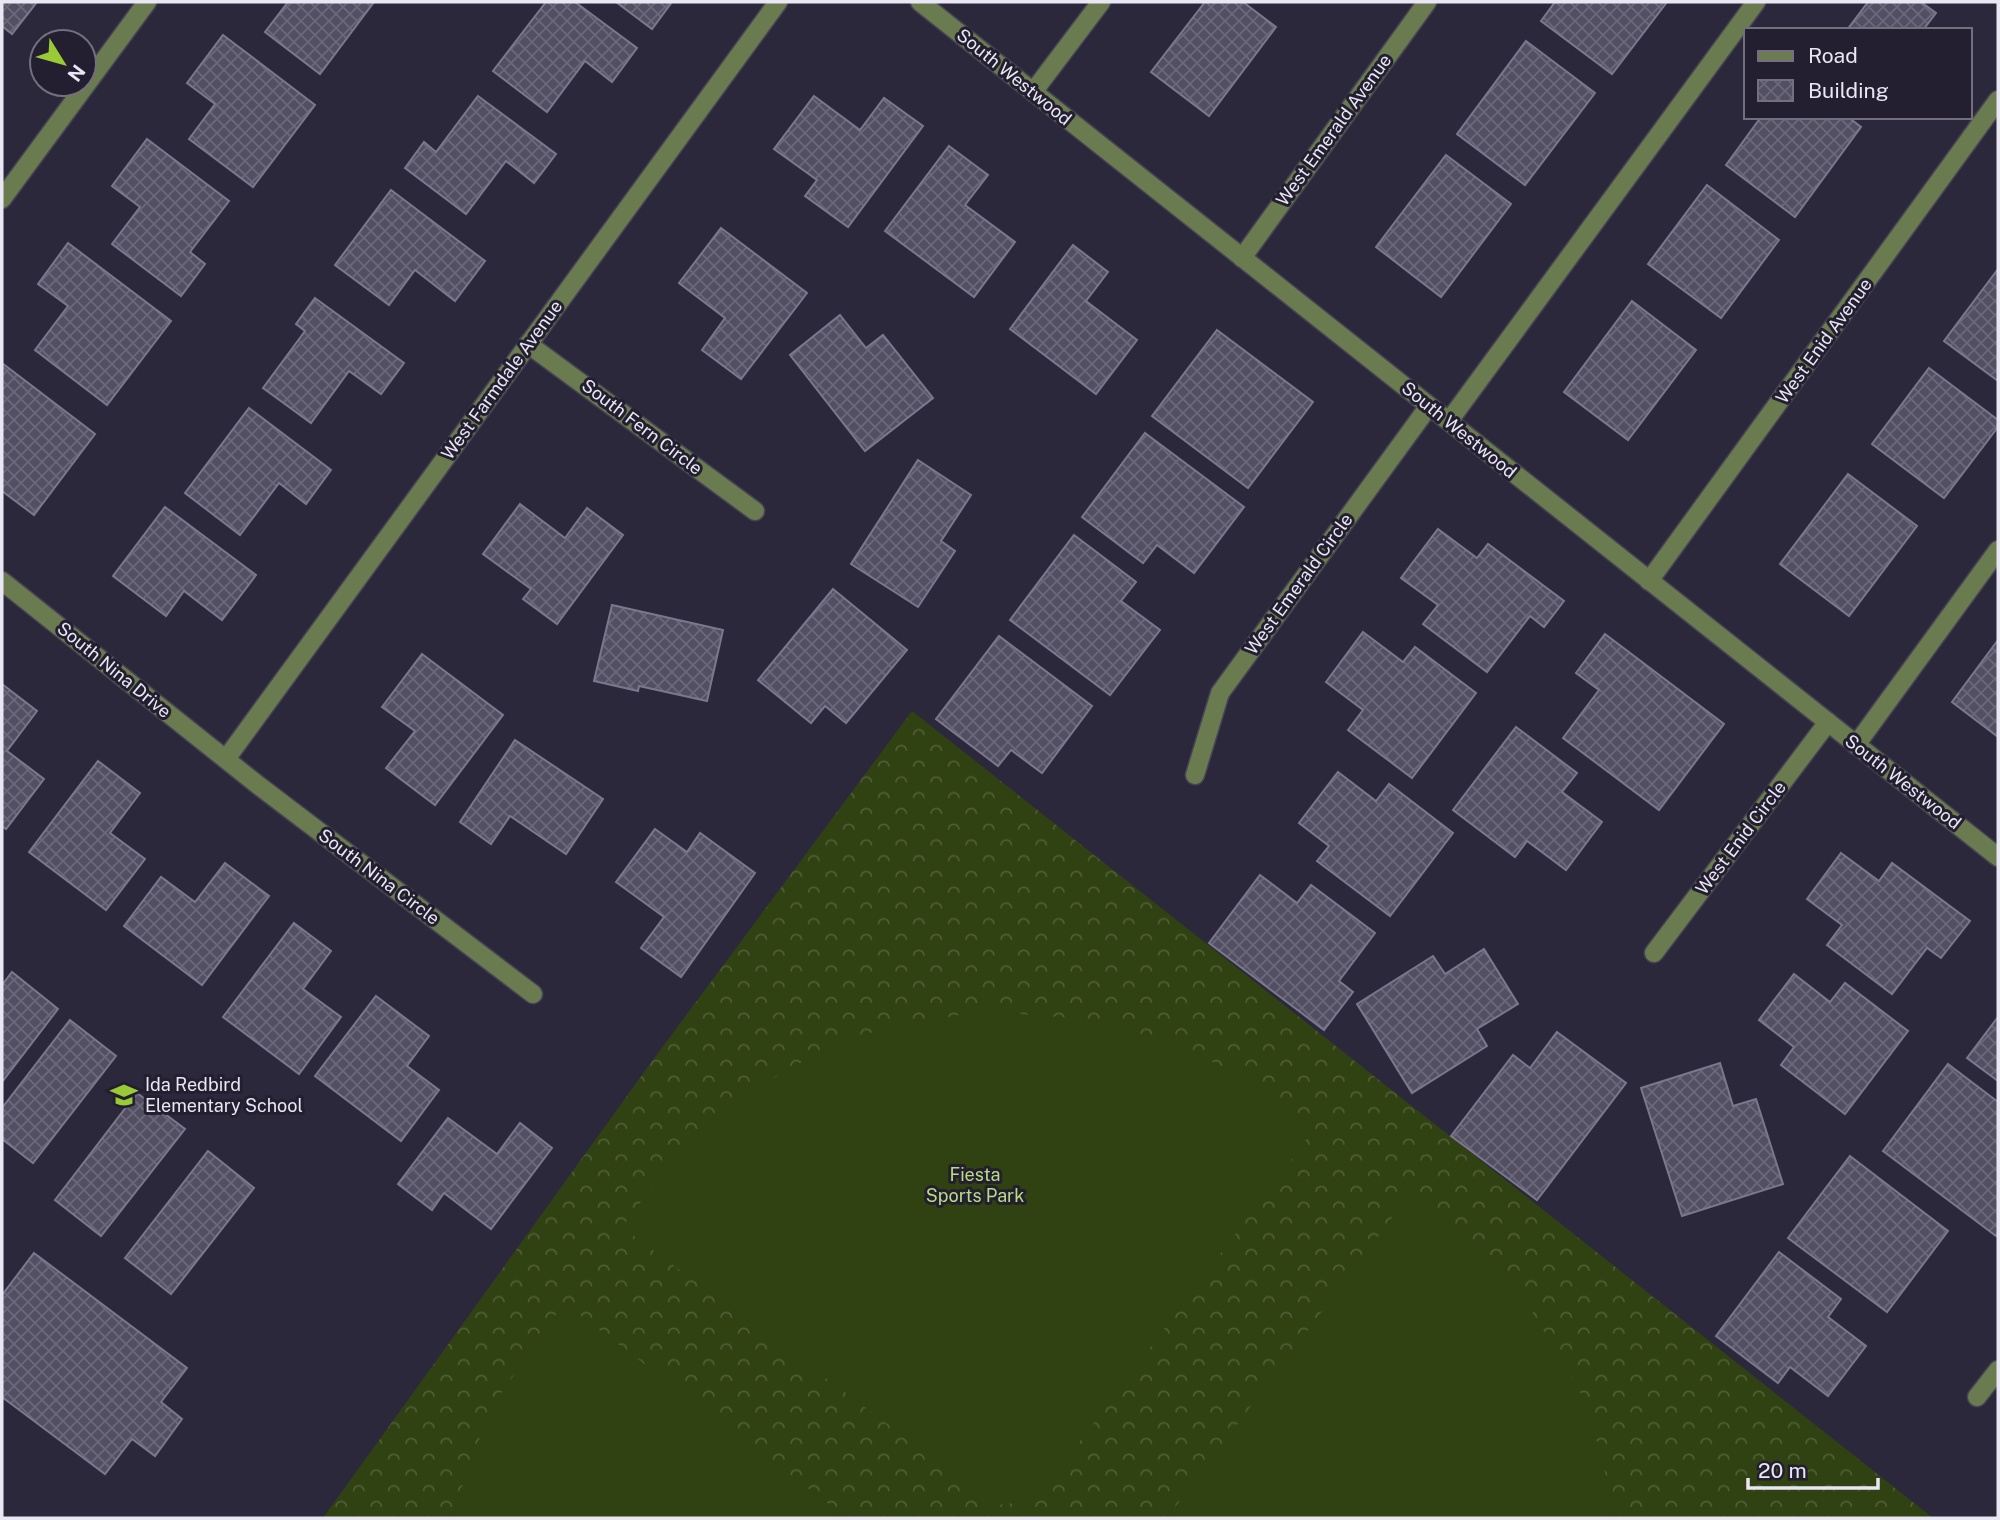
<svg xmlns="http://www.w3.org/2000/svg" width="2000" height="1520" viewBox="0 0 2000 1520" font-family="'Public Sans',sans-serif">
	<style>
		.forest { fill: url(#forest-crowns) }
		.pitch { fill: #314212 }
		.building { fill: url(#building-cross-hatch); stroke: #7b778d; stroke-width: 2 }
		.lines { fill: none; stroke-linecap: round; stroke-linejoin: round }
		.minor-casing { stroke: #464355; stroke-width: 21 }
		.minor { stroke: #6a7c4f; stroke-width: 18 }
		.labels { text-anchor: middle; stroke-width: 6; stroke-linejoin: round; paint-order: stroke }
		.street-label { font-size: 18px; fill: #e9e7f4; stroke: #231f30 }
		.poi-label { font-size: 18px; fill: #e9e7f4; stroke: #231f30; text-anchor: start }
		.park-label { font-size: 18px; fill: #b8dd81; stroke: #231f30 }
	</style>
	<defs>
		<pattern id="forest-crowns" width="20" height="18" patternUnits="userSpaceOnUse" patternTransform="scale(1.75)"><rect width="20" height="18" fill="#314212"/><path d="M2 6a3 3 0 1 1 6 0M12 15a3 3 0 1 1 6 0" fill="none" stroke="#4f5d35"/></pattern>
		<pattern id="building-cross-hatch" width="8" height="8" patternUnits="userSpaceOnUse" patternTransform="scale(1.75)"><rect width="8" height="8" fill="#534f63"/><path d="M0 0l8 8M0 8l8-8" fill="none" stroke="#6c687a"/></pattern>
	</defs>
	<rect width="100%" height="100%" fill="#2c283b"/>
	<path class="forest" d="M 912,711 L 1933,1518 L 323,1518 L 647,1068 Z"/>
	<g class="pitch">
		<path d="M 979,1011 L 1099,1020 L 1195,1052 L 1256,1086 L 1314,1129 L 1035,1501 L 997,1505 L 622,1227 L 659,1178 L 733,1104 L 793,1066 L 873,1032 Z"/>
		<path d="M 1407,1198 L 1456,1235 L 1528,1305 L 1587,1404 L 1617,1518 L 1167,1518 Z"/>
		<path d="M 564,1303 L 847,1518 L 453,1518 L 471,1457 L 500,1395 Z"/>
	</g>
	<g class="building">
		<path d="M 2,2 L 37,2 L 12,34 L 2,26 Z"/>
		<path d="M 288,2 L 374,2 L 320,74 L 265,32 Z"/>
		<path d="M 546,2 L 575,2 L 637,48 L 612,82 L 585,61 L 547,112 L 493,71 Z"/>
		<path d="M 616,2 L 672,2 L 652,29 Z"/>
		<path d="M 1205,2 L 1243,2 L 1276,27 L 1209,116 L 1151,72 Z"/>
		<path d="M 1555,2 L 1667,2 L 1612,74 L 1541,21 Z"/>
		<path d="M 1868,2 L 1921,2 L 1936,13 L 1923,30 L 1847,30 Z"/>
		<path d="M 223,35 L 315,105 L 253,187 L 189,139 L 215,104 L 187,83 Z"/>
		<path d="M 1526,41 L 1595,93 L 1525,185 L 1457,134 Z"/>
		<path d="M 478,96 L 556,154 L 534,183 L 506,161 L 466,214 L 405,168 L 424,142 L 436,152 Z"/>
		<path d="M 814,96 L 860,130 L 884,98 L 923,126 L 848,227 L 805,196 L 817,180 L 774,149 Z"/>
		<path d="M 1761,117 L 1848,117 L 1861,127 L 1795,217 L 1726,165 Z"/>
		<path d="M 147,139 L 229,201 L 190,252 L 205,264 L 181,296 L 112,244 L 140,207 L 112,186 Z"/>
		<path d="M 949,146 L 988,175 L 965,205 L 1015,242 L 974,297 L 885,231 Z"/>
		<path d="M 1446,155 L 1511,204 L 1441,297 L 1376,247 Z"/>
		<path d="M 1707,185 L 1779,240 L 1721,318 L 1648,264 Z"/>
		<path d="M 391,190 L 485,261 L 455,301 L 415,270 L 389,305 L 335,265 Z"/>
		<path d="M 721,228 L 807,293 L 741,379 L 702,350 L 725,318 L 679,283 Z"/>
		<path d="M 68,243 L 171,321 L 107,405 L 35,350 L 68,306 L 38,284 Z"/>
		<path d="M 1073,245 L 1108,272 L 1086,301 L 1137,340 L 1096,394 L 1010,329 Z"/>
		<path d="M 1998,269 L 1998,381 L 1944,341 Z"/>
		<path d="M 315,298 L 404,363 L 381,394 L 349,371 L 311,423 L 263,388 L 305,331 L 296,324 Z"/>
		<path d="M 1632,301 L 1696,350 L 1628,440 L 1564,392 Z"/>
		<path d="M 840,315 L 866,348 L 883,335 L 933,398 L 865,451 L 790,355 Z"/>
		<path d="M 1217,330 L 1313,402 L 1248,488 L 1152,416 Z"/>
		<path d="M 2,363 L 95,434 L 34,515 L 2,491 Z"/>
		<path d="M 1929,368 L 1998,420 L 1998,427 L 1944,498 L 1872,444 Z"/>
		<path d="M 249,408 L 331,470 L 306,504 L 279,483 L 240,535 L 185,493 Z"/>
		<path d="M 1145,433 L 1244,507 L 1194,573 L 1157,545 L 1143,563 L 1082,517 Z"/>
		<path d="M 918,460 L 971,495 L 941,541 L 955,551 L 918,607 L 851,564 Z"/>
		<path d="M 1848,474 L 1917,526 L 1849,616 L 1780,564 Z"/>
		<path d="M 520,504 L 565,538 L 587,508 L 623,535 L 557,624 L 523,599 L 531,589 L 483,554 Z"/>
		<path d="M 165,507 L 256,575 L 222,620 L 184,591 L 166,616 L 113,576 Z"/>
		<path d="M 1438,529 L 1477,558 L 1488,544 L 1564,601 L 1544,627 L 1530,616 L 1487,672 L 1423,624 L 1438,605 L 1401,578 Z"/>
		<path d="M 1074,535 L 1136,582 L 1121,601 L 1160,630 L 1110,695 L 1010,620 Z"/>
		<path d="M 833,589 L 907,650 L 846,723 L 825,706 L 811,723 L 758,680 Z"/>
		<path d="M 612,605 L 723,630 L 707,701 L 639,686 L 638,691 L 594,681 Z"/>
		<path d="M 1363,632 L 1403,662 L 1415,647 L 1476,693 L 1412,778 L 1348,730 L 1363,710 L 1326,682 Z"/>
		<path d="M 1605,634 L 1724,724 L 1659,810 L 1563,738 L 1599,690 L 1576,673 Z"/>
		<path d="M 999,636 L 1092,706 L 1042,773 L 1011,750 L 998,766 L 936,719 Z"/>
		<path d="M 1998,640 L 1998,737 L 1952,702 Z"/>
		<path d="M 422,654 L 503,715 L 435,805 L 386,768 L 415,731 L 382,707 Z"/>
		<path d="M 2,684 L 37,711 L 7,751 L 44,779 L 6,829 L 2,826 Z"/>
		<path d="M 1516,727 L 1577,773 L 1562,792 L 1602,822 L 1566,870 L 1527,841 L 1515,857 L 1453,810 Z"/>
		<path d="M 515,740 L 603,799 L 566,854 L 510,816 L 491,844 L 460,822 Z"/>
		<path d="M 98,761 L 140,793 L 110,833 L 145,859 L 106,910 L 29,852 Z"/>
		<path d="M 1338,772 L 1376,801 L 1389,784 L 1453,833 L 1390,916 L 1317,861 L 1329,846 L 1299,823 Z"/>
		<path d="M 655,829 L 687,852 L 700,833 L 755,873 L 681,977 L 641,948 L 664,917 L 616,882 Z"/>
		<path d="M 1841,853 L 1879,881 L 1892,863 L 1970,921 L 1941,958 L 1927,948 L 1892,994 L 1827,945 L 1842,925 L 1807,899 Z"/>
		<path d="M 225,863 L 269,896 L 202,985 L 124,926 L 161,877 L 195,902 Z"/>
		<path d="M 1260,875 L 1297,903 L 1311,885 L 1375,933 L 1339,981 L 1353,992 L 1324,1030 L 1209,943 Z"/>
		<path d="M 294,923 L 331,951 L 303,989 L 341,1017 L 299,1074 L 223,1017 Z"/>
		<path d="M 1484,949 L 1518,1004 L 1477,1029 L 1487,1046 L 1412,1093 L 1357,1004 L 1433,956 L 1445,974 Z"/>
		<path d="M 12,972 L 58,1009 L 2,1082 L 2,985 Z"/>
		<path d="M 1794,974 L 1830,1002 L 1845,983 L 1908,1031 L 1845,1114 L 1781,1065 L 1794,1047 L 1759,1020 Z"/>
		<path d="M 376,996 L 429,1036 L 407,1066 L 439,1090 L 401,1141 L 315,1076 Z"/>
		<path d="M 1998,1017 L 1998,1081 L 1967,1058 Z"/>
		<path d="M 70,1020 L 116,1056 L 33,1163 L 2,1139 L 2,1108 Z"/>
		<path d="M 1557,1032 L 1626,1083 L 1537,1200 L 1451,1136 L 1513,1055 L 1530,1068 Z"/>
		<path d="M 1720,1063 L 1733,1106 L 1756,1099 L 1783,1184 L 1682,1216 L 1641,1088 Z"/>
		<path d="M 1948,1064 L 1998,1102 L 1998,1232 L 1996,1236 L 1883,1151 Z"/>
		<path d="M 137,1093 L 185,1129 L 101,1236 L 55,1200 Z"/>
		<path d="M 448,1118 L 497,1154 L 520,1123 L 552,1148 L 491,1229 L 444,1193 L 432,1210 L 398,1184 Z"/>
		<path d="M 208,1151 L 254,1188 L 171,1294 L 125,1258 Z"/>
		<path d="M 1850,1156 L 1948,1231 L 1887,1312 L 1788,1238 Z"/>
		<path d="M 1779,1252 L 1841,1299 L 1828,1317 L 1866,1346 L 1828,1396 L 1790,1367 L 1778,1383 L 1716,1336 Z"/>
		<path d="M 34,1253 L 187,1368 L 161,1402 L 182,1419 L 155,1456 L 132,1439 L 105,1474 L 2,1397 L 2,1295 Z"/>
	</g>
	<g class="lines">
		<defs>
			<g id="minor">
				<path d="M 920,2 L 1998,857"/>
				<path d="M 1033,92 L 1101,2"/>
				<path d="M 2,199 L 147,2"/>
				<path d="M 1242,258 L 1427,2"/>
				<path d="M 528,344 L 755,511"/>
				<path d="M 1449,421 L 1756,2"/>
				<path d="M 2,581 L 258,785 L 533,994"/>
				<path d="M 1649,581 L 1998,100"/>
				<path d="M 1856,745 L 1998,550"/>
				<path d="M 226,759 L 778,2"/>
				<path d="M 1195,775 L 1220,693 L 1429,406"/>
				<path d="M 1654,953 L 1828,722"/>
				<path d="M 1977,1397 L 1998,1370"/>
			</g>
		</defs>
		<use href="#minor" class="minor-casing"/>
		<use href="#minor" class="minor"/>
	</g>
	<defs>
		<symbol id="school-bare" viewBox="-9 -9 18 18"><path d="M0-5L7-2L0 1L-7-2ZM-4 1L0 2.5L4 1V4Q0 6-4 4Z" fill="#99cb36" stroke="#231f30" stroke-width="2.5" paint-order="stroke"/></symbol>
	</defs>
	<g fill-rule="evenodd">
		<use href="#school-bare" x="105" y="1076" width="38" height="38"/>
	</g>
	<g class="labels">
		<g class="street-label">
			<text transform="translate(1014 77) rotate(39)" y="6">South Westwood</text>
			<text transform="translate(1334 130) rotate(-54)" y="6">West Emerald Avenue</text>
			<text transform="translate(1824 341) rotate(-54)" y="6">West Enid Avenue</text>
			<text transform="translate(502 380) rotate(-54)" y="6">West Farmdale Avenue</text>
			<text transform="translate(642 427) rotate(37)" y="6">South Fern Circle</text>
			<text transform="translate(1459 430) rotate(39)" y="6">South Westwood</text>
			<text transform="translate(1299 584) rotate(-54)" y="6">West Emerald Circle</text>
			<text transform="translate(114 670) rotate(39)" y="6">South Nina Drive</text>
			<text transform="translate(1903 782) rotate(38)" y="6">South Westwood</text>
			<text transform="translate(1741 838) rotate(-53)" y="6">West Enid Circle</text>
			<text transform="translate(379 877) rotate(37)" y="6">South Nina Circle</text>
		</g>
		<g class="poi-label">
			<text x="145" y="1091">Ida Redbird<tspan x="145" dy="21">Elementary School</tspan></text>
		</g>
		<g class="park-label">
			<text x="975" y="1181">Fiesta<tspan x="975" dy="21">Sports Park</tspan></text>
		</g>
	</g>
	<rect width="2000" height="1520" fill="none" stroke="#e9e7f4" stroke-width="7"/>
	<rect x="1744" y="28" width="228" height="91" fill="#231f30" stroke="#726f7e" stroke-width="2"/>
	<rect x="1758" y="51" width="35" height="10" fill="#6a7c4f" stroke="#726f7e" stroke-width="2"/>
	<text x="1808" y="63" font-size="21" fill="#e9e7f4">Road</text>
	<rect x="1758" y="80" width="35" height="21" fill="url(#building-cross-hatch)" stroke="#726f7e" stroke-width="2"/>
	<text x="1808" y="98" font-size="21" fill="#e9e7f4">Building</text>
	<g transform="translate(63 63) rotate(127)"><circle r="33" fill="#231f30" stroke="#726f7e" stroke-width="2"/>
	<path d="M0-5L12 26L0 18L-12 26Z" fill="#99cb36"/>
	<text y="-10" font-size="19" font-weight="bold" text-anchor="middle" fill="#e9e7f4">N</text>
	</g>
	<path d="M1748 1478v10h130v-10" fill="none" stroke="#e9e7f4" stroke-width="3.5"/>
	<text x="1758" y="1478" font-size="21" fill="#e9e7f4" stroke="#231f30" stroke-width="5" paint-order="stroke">20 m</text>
</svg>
